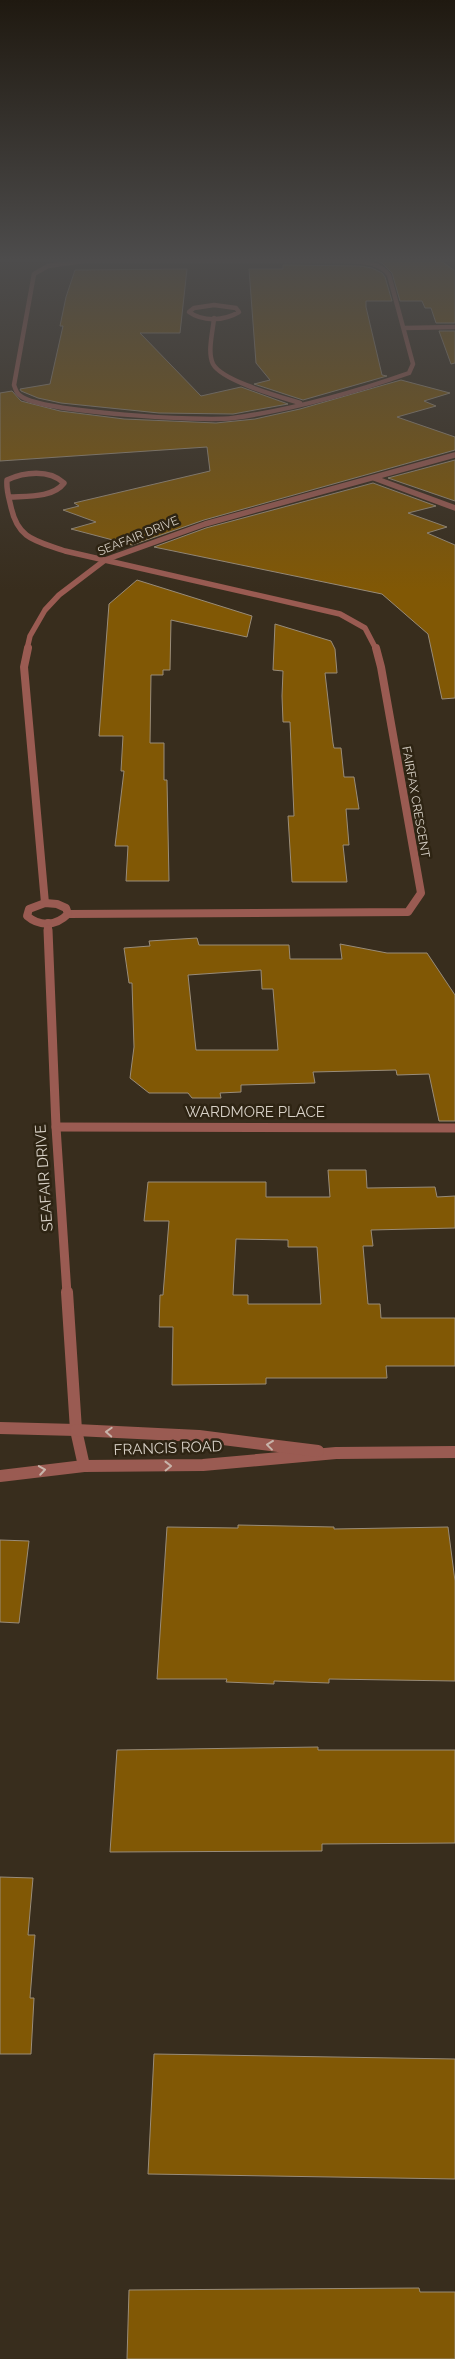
<svg xmlns="http://www.w3.org/2000/svg" width="455" height="2359" viewBox="0 0 455 2359" font-family="Raleway,sans-serif">
	<style>
		.building { fill: #815805; stroke: #998c79; fill-rule: evenodd }
		.lines { fill: none; stroke-linecap: round; stroke-linejoin: round }
		.minor-far4 { stroke: #9a5b52; stroke-width: 4.5 }
		.minor-far3 { stroke: #9a5b52; stroke-width: 5.5 }
		.minor-far2 { stroke: #9a5b52; stroke-width: 8 }
		.minor-far1 { stroke: #9a5b52; stroke-width: 9 }
		.minor { stroke: #9a5b52; stroke-width: 12 }
		.tertiary-far3 { stroke: #9a5b52; stroke-width: 5.5 }
		.tertiary-far2 { stroke: #9a5b52; stroke-width: 8 }
		.tertiary-far1 { stroke: #9a5b52; stroke-width: 9 }
		.tertiary { stroke: #9a5b52; stroke-width: 12 }
		.oneway { stroke: #c8b4aa }
		.labels { text-anchor: middle; stroke-width: 5; stroke-linejoin: round; paint-order: stroke }
		.far-street-label { font-size: 12px; fill: #d8d1c7; stroke: #2e2413 }
		.street-label { font-size: 15px; fill: #d8d1c7; stroke: #2e2413 }
	</style>
	<rect width="100%" height="100%" fill="#382d1d"/>
	<g class="building">
		<path d="M 371,259 L 438,259 L 455,271 L 455,323 L 436,323 L 431,308 L 425,308 L 422,301 L 400,301 L 392,273 L 382,263 Z"/>
		<path d="M 283,265 L 360,266 L 372,268 L 382,273 L 385,277 L 392,301 L 366,301 L 366,307 L 382,375 L 387,376 L 303,400 L 254,384 L 270,380 L 256,363 L 249,269 L 283,269 Z"/>
		<path d="M 187,269 L 180,333 L 140,333 L 201,396 L 241,387 L 288,404 L 233,414 L 159,413 L 61,403 L 38,398 L 21,391 L 20,389 L 50,384 L 63,326 L 60,326 L 66,297 L 75,270 Z"/>
		<path d="M 439,331 L 455,331 L 455,363 L 451,364 Z"/>
		<path d="M 401,380 L 450,393 L 424,401 L 436,406 L 397,417 L 455,437 L 455,450 L 204,520 L 132,545 L 71,529 L 96,522 L 63,510 L 79,506 L 74,503 L 210,471 L 207,447 L 0,461 L 0,393 L 12,391 L 21,401 L 60,411 L 124,419 L 216,423 L 255,419 L 300,409 Z"/>
		<path d="M 455,460 L 455,501 L 388,478 Z"/>
		<path d="M 373,483 L 436,506 L 408,513 L 447,527 L 427,533 L 455,545 L 455,698 L 442,699 L 428,634 L 382,594 L 154,547 L 206,528 Z"/>
		<path d="M 137,580 L 252,616 L 247,637 L 171,620 L 170,670 L 163,670 L 163,675 L 151,675 L 150,743 L 164,743 L 164,780 L 167,780 L 169,881 L 126,881 L 128,846 L 115,846 L 124,771 L 121,771 L 123,736 L 99,736 L 109,604 Z"/>
		<path d="M 275,624 L 331,641 L 335,649 L 337,673 L 325,673 L 333,743 L 334,748 L 341,748 L 344,777 L 354,777 L 359,809 L 346,809 L 349,845 L 343,845 L 347,882 L 292,882 L 288,816 L 294,816 L 290,722 L 283,722 L 282,696 L 283,671 L 273,670 Z"/>
		<path d="M 197,938 L 199,945 L 289,945 L 290,959 L 342,959 L 340,944 L 387,953 L 427,953 L 455,995 L 455,1121 L 439,1121 L 429,1074 L 397,1075 L 396,1070 L 313,1072 L 315,1083 L 241,1085 L 241,1092 L 220,1093 L 221,1098 L 192,1098 L 188,1093 L 149,1093 L 130,1078 L 134,1047 L 132,983 L 129,983 L 124,948 L 150,946 L 149,941 ZM 261,970 L 262,989 L 273,989 L 278,1050 L 196,1050 L 188,975 Z"/>
		<path d="M 328,1170 L 366,1170 L 367,1188 L 435,1187 L 437,1197 L 455,1196 L 455,1228 L 371,1230 L 373,1246 L 363,1246 L 368,1304 L 380,1304 L 381,1318 L 455,1318 L 455,1366 L 386,1366 L 387,1378 L 266,1378 L 266,1384 L 172,1385 L 173,1327 L 159,1327 L 160,1295 L 163,1295 L 169,1221 L 144,1221 L 148,1182 L 266,1182 L 266,1197 L 330,1197 ZM 236,1239 L 288,1240 L 288,1247 L 317,1247 L 321,1304 L 248,1304 L 248,1295 L 233,1295 Z"/>
		<path d="M 238,1525 L 334,1527 L 334,1529 L 448,1527 L 455,1581 L 455,1681 L 329,1679 L 329,1683 L 274,1681 L 274,1684 L 226,1682 L 227,1679 L 157,1679 L 167,1527 L 238,1528 Z"/>
		<path d="M 0,1540 L 29,1541 L 19,1623 L 0,1622 Z"/>
		<path d="M 318,1747 L 318,1750 L 455,1750 L 455,1843 L 322,1844 L 322,1851 L 110,1852 L 117,1750 Z"/>
		<path d="M 0,1877 L 33,1878 L 28,1935 L 35,1935 L 30,1998 L 34,1998 L 31,2054 L 0,2054 Z"/>
		<path d="M 154,2054 L 455,2059 L 455,2179 L 148,2174 Z"/>
		<path d="M 419,2288 L 420,2292 L 455,2292 L 455,2359 L 127,2359 L 129,2290 Z"/>
	</g>
	<g class="lines">
		<g class="minor-far4">
			<path d="M 84,261 L 341,261 C 358,262 378,260 389,275 L 413,364 L 409,373 C 355,392 290,410 233,418 C 201,422 46,412 22,397 C 17,394 16,391 14,385 L 34,274 L 48,266 Z"/>
			<path d="M 214,305 L 236,308 L 239,312 C 224,321 203,322 189,312 L 194,308 Z"/>
			<path d="M 214,318 C 213,331 207,352 213,364 C 222,381 281,397 300,403"/>
			<path d="M 404,328 L 455,327"/>
		</g>
		<g class="minor-far3">
			<path d="M 374,478 L 455,508"/>
			<path d="M 10,497 C 27,496 53,498 64,483 C 49,469 24,472 7,480 C 6,489 9,498 11,507 C 18,540 37,541 65,551 L 340,614 L 365,628 L 376,649"/>
		</g>
		<path class="minor-far2" d="M 68,914 L 408,912 L 421,893 L 381,667 L 376,648"/>
		<path class="minor-far1" d="M 56,1127 L 455,1128"/>
		<g class="minor">
			<path d="M 0,1428 L 76,1430"/>
			<path d="M 0,1476 L 84,1466"/>
		</g>
		<path class="tertiary-far3" d="M 27,649 L 30,636 L 45,610 L 59,595 L 105,560 L 205,524 L 455,455"/>
		<g class="tertiary-far2">
			<path d="M 28,648 L 24,667 L 45,903"/>
			<path d="M 45,903 L 57,904 L 66,908 L 68,914 C 56,926 40,927 27,916 L 29,909 Z"/>
			<path d="M 48,923 L 48,931"/>
		</g>
		<path class="tertiary-far1" d="M 48,930 L 56,1127 L 67,1294"/>
		<g class="tertiary">
			<path d="M 67,1292 L 76,1430 L 84,1466 L 203,1465 L 336,1453 L 455,1452"/>
			<path d="M 76,1430 L 199,1436 L 318,1451"/>
		</g>
	</g>
	<defs><path id="oneway-chevron" d="M-2-3.5L2.5 0L-2 3.5" fill="none" stroke-width="1.6" stroke-linecap="round" stroke-linejoin="round" transform="scale(1.25)"/></defs>
	<g class="oneway">
		<use href="#oneway-chevron" transform="translate(109 1432) rotate(-177)"/>
		<use href="#oneway-chevron" transform="translate(270 1445) rotate(-173)"/>
		<use href="#oneway-chevron" transform="translate(168 1466) rotate(-1)"/>
		<use href="#oneway-chevron" transform="translate(42 1470) rotate(-9)"/>
	</g>
	<linearGradient id="sky" x2="0" y2="1"><stop stop-color="#1f1910"/><stop offset="0.44" stop-color="#4d4c4c"/><stop offset="1" stop-color="#4d4c4c" stop-opacity="0"/></linearGradient>
	<rect width="455" height="590" fill="url(#sky)"/>
	<g class="labels">
		<g class="far-street-label">
			<text transform="translate(138 536) rotate(-22)" y="4">SEAFAIR DRIVE</text>
			<text transform="translate(416 802) rotate(80)" y="4">FAIRFAX CRESCENT</text>
		</g>
		<g class="street-label">
			<text x="255" y="1117">WARDMORE PLACE</text>
			<text transform="translate(44 1178) rotate(-94)" y="5">SEAFAIR DRIVE</text>
			<text transform="translate(168 1448) rotate(-2)" y="5">FRANCIS ROAD</text>
		</g>
	</g>
</svg>
